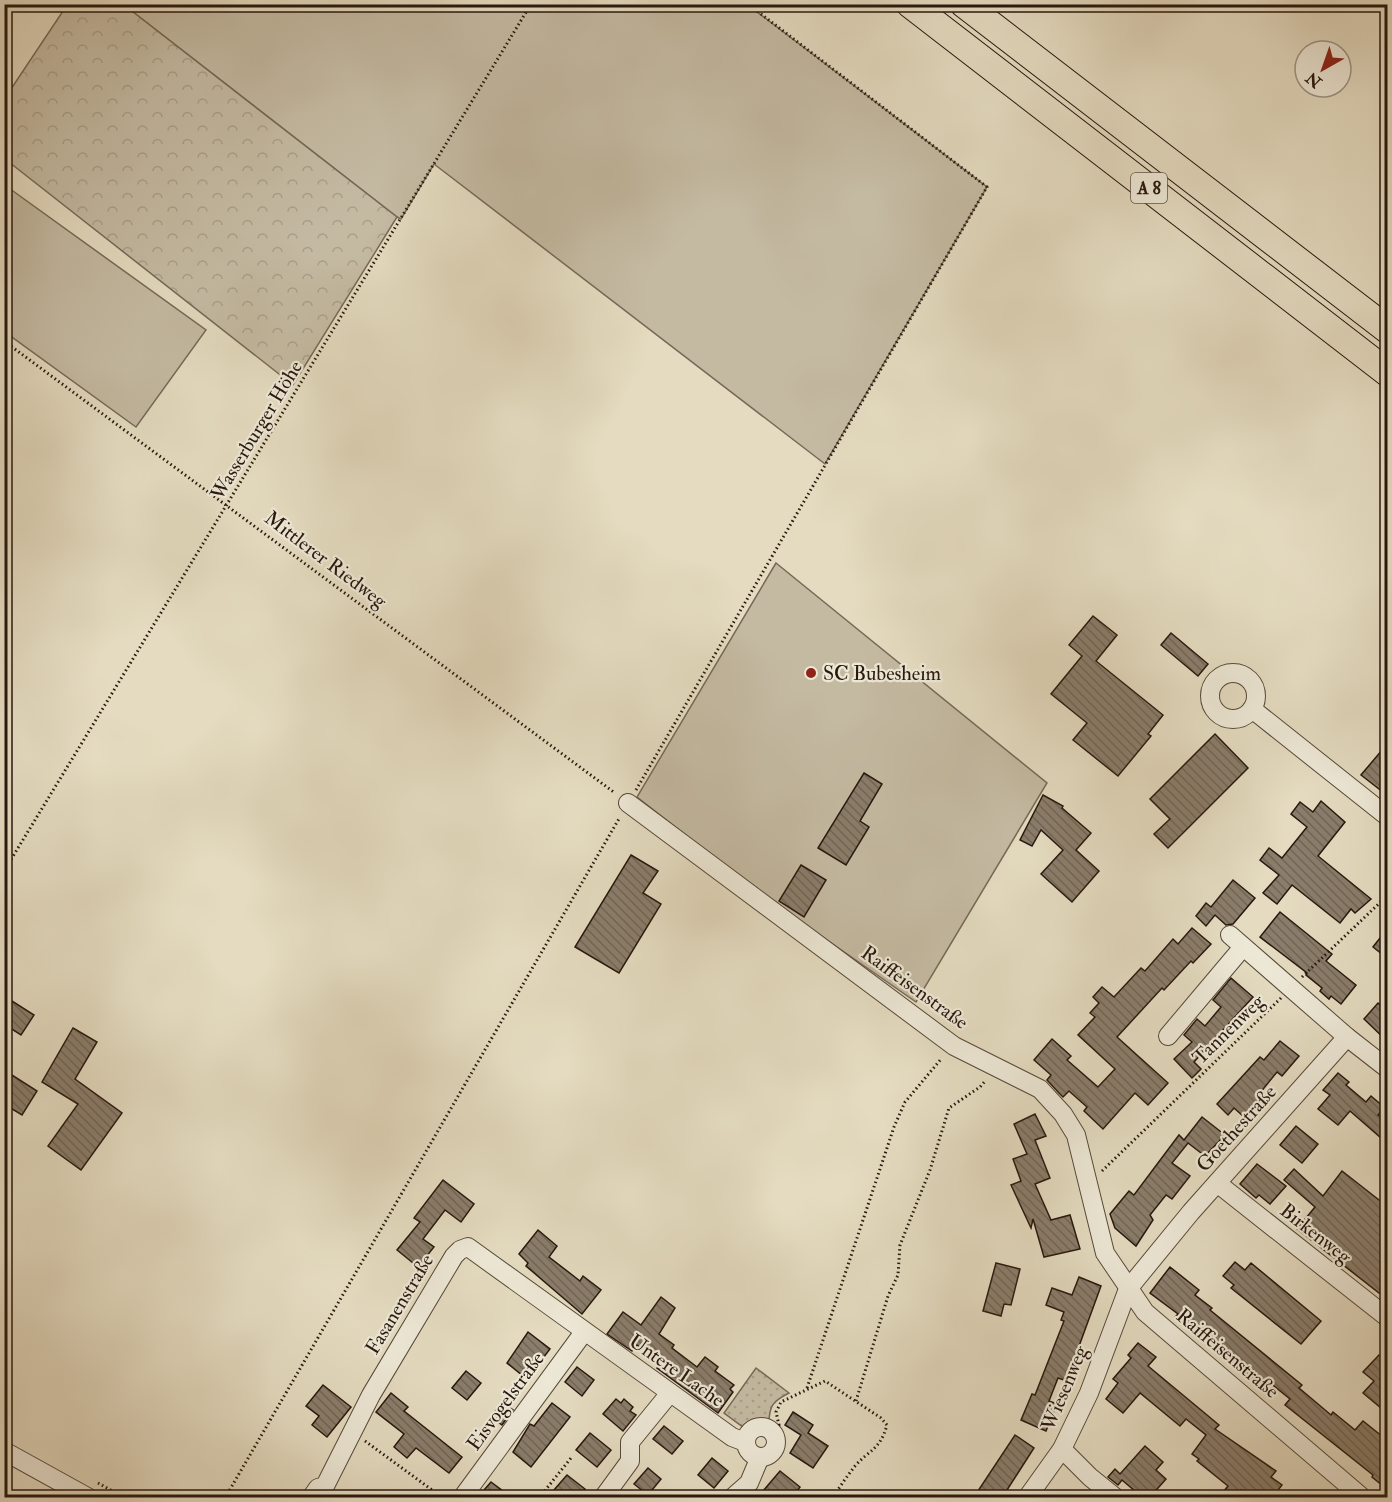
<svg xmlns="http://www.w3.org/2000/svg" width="1392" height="1502" viewBox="0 0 1392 1502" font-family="'IM FELL Double Pica',serif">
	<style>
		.grass { fill: #c4baa2; stroke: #766958; stroke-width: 1.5 }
		.forest { fill: url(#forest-crowns); stroke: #766958; stroke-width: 1.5 }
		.park { fill: url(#park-dots); stroke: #766958; stroke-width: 1.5 }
		.building { fill: url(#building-back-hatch); stroke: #28180e; stroke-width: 1.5 }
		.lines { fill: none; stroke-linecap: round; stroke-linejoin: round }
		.minor-casing { stroke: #57493a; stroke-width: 20 }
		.highway-casing { stroke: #28180e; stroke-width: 29 }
		.path { stroke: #28180e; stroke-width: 3; stroke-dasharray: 1.5 3; stroke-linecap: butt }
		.minor { stroke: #ede8d6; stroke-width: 18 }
		.highway { stroke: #e4dbc0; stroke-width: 27 }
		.poi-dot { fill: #8f2418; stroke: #ede8d6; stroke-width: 2 }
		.labels { text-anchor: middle; stroke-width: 4.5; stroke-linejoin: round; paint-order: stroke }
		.shield { fill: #ede8d6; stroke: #63564a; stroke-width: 1.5 }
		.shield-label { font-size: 18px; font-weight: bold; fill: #28180e }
		.street-label { font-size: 20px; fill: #28180e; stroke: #ede8d6 }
		.poi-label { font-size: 20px; fill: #28180e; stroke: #ede8d6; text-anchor: start }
	</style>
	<defs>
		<pattern id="forest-crowns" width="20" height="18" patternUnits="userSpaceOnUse" patternTransform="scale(1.5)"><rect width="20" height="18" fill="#c4baa2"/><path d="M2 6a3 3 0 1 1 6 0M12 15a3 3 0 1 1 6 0" fill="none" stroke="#a89f8a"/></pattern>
		<pattern id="park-dots" width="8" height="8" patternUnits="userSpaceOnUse" patternTransform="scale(1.5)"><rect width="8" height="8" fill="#c4baa2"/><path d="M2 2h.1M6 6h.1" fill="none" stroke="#a89f8a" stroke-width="1.8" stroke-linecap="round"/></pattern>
		<pattern id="building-back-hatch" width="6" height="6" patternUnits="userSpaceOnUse" patternTransform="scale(1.5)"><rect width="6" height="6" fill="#8a7d6b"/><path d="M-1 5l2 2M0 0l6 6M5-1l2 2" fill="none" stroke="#716556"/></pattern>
	</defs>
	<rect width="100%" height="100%" fill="#e4dbc0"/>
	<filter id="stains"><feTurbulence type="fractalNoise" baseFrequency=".00333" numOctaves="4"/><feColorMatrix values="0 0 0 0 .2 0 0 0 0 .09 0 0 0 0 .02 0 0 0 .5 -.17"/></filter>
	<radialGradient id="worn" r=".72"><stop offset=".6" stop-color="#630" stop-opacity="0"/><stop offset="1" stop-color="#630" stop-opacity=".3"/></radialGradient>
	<g class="grass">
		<path d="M 124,5 L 748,5 L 987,187 L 825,464 L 434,164 L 401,219 L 397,217 Z"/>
		<path d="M 6,186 L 206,330 L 136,427 L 5,332 Z"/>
		<path d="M 776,563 L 1047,783 L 916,1002 L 768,899 L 637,797 Z"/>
	</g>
	<path class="forest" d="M 67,5 L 124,5 L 397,217 L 293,385 L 5,159 L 5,98 Z"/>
	<path class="park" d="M 756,1368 L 789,1393 C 773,1401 769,1406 769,1423 L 751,1423 L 743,1427 L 724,1413 Z"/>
	<g class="building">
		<path d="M 1093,616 L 1117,635 L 1096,661 L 1163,715 L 1148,734 L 1151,736 L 1118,776 L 1073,740 L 1087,723 L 1051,694 L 1082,656 L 1069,645 Z"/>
		<path d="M 1171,633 L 1208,664 L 1198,676 L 1161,645 Z"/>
		<path d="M 1215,734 L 1248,768 L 1168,848 L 1154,834 L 1170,819 L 1150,799 Z"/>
		<path d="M 1388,743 L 1388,796 L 1361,775 Z"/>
		<path d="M 864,773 L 882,784 L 860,821 L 869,827 L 846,865 L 818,848 Z"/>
		<path d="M 1043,795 L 1063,806 L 1062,808 L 1091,833 L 1076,850 L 1099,871 L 1072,902 L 1041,874 L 1063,850 L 1041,830 L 1032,846 L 1020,840 Z"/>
		<path d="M 1321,801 L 1345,822 L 1318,856 L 1371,899 L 1355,913 L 1351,909 L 1340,923 L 1292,885 L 1277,904 L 1263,893 L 1279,875 L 1260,860 L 1269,848 L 1282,858 L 1307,827 L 1291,814 L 1300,802 L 1313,812 Z"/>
		<path d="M 631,855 L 658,871 L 643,893 L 661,904 L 619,973 L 575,947 Z"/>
		<path d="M 801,865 L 826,880 L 804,917 L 779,901 Z"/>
		<path d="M 1233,880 L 1255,898 L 1233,924 L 1226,925 L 1215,915 L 1206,926 L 1196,916 L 1206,903 L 1211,907 Z"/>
		<path d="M 1280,912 L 1332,954 L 1326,961 L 1356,985 L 1341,1004 L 1331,996 L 1329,999 L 1320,991 L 1322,988 L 1306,975 L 1307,973 L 1260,937 Z"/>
		<path d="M 1192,928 L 1211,944 L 1193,963 L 1191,961 L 1164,990 L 1162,988 L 1117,1037 L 1168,1083 L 1148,1105 L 1135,1093 L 1103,1129 L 1084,1111 L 1087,1107 L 1069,1091 L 1063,1097 L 1059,1093 L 1047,1080 L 1051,1075 L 1034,1060 L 1052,1039 L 1071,1056 L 1067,1060 L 1098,1087 L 1115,1069 L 1078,1035 L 1095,1017 L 1090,1013 L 1099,1003 L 1093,997 L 1102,987 L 1114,997 L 1141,968 L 1145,971 L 1173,939 L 1178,944 Z"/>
		<path d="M 1388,928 L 1388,959 L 1373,947 Z"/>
		<path d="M 1231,978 L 1253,997 L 1194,1062 L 1201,1069 L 1192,1078 L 1174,1059 L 1192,1042 L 1184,1035 L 1197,1019 L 1205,1026 L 1221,1007 L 1213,1000 Z"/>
		<path d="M 4,996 L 34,1015 L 21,1035 L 4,1024 Z"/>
		<path d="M 1378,1003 L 1388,1012 L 1388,1042 L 1364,1019 Z"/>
		<path d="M 73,1028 L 97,1042 L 75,1079 L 122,1113 L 81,1170 L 48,1146 L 78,1104 L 42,1082 Z"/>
		<path d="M 1280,1041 L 1299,1056 L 1282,1076 L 1277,1072 L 1260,1093 L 1262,1095 L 1244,1117 L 1234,1108 L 1228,1115 L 1217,1104 L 1260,1057 L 1264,1060 Z"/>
		<path d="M 4,1070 L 37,1091 L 22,1115 L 4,1104 Z"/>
		<path d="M 1338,1073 L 1349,1082 L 1346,1085 L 1366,1102 L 1371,1096 L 1385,1108 L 1378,1115 L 1388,1123 L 1388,1144 L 1350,1111 L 1338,1125 L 1318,1109 L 1330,1095 L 1323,1090 Z"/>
		<path d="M 1035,1114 L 1046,1136 L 1035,1140 L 1050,1178 L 1035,1184 L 1051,1220 L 1070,1215 L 1080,1249 L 1044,1257 L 1033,1219 L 1031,1228 L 1011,1185 L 1021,1181 L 1013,1159 L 1027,1154 L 1014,1124 Z"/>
		<path d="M 1202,1117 L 1225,1135 L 1205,1156 L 1188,1143 L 1172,1163 L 1190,1176 L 1172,1199 L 1166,1195 L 1150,1215 L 1153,1220 L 1136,1246 L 1115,1228 L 1110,1214 L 1129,1191 L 1134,1195 L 1179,1135 L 1184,1140 Z"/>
		<path d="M 1296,1126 L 1318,1144 L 1302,1163 L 1280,1145 Z"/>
		<path d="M 1257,1164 L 1286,1186 L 1270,1204 L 1259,1195 L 1256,1198 L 1240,1184 Z"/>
		<path d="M 1294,1169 L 1323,1196 L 1342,1171 L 1388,1207 L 1388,1300 L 1297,1229 L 1315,1207 L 1284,1180 Z"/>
		<path d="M 443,1180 L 474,1204 L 461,1222 L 445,1210 L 423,1239 L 434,1247 L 418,1267 L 397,1250 L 420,1222 L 414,1218 Z"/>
		<path d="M 538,1230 L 557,1246 L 549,1257 L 580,1281 L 583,1276 L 601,1290 L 582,1314 L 526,1266 L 528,1263 L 519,1254 Z"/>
		<path d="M 1235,1262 L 1245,1270 L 1251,1263 L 1321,1321 L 1301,1344 L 1231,1288 L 1234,1285 L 1223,1276 Z"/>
		<path d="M 996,1263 L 1020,1269 L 1011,1305 L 1004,1304 L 1001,1316 L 983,1311 Z"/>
		<path d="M 1170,1267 L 1199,1290 L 1195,1295 L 1212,1308 L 1210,1310 L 1302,1385 L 1299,1388 L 1331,1415 L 1333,1412 L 1355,1430 L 1363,1421 L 1383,1437 L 1388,1443 L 1388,1490 L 1372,1477 L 1373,1475 L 1285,1405 L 1290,1399 L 1269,1382 L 1264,1389 L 1192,1333 L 1175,1317 L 1178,1314 L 1150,1293 Z"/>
		<path d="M 1079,1277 L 1101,1286 L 1078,1349 L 1082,1351 L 1070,1382 L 1058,1378 L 1049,1401 L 1057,1404 L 1046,1431 L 1021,1420 L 1032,1394 L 1035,1395 L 1064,1321 L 1061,1320 L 1064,1312 L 1046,1305 L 1052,1288 L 1072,1295 Z"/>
		<path d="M 661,1297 L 675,1308 L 659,1334 L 674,1345 L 672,1348 L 697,1367 L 705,1357 L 718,1367 L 715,1371 L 734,1385 L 730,1389 L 733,1392 L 718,1413 L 657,1368 L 661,1363 L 637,1345 L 632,1351 L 607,1334 L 623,1312 L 641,1325 Z"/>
		<path d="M 528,1332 L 550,1349 L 537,1366 L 533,1363 L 523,1376 L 507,1363 Z"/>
		<path d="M 1138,1343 L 1156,1357 L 1148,1366 L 1219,1425 L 1215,1429 L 1276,1471 L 1271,1477 L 1282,1485 L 1273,1497 L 1252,1497 L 1241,1490 L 1235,1497 L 1219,1497 L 1228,1486 L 1197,1461 L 1199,1459 L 1192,1454 L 1206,1435 L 1186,1419 L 1180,1426 L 1140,1393 L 1123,1413 L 1106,1399 L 1118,1383 L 1113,1379 L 1131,1358 L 1128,1355 Z"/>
		<path d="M 1379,1355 L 1388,1362 L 1383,1372 L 1388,1376 L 1388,1414 L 1363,1393 L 1374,1381 L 1363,1372 Z"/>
		<path d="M 577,1367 L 594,1380 L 582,1396 L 565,1382 Z"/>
		<path d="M 466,1371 L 481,1383 L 467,1400 L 452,1388 Z"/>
		<path d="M 323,1385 L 351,1407 L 327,1437 L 312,1425 L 319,1416 L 306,1406 Z"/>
		<path d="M 391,1393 L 408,1407 L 404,1411 L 462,1457 L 449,1473 L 416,1448 L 407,1458 L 394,1447 L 404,1434 L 376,1412 Z"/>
		<path d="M 616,1399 L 621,1403 L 624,1399 L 633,1407 L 630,1411 L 636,1415 L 623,1431 L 603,1414 Z"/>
		<path d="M 502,1402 L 513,1410 L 502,1425 L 491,1417 Z"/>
		<path d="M 552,1403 L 570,1417 L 531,1467 L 513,1452 L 530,1424 L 534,1426 Z"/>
		<path d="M 793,1412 L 813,1425 L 808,1433 L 828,1446 L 813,1468 L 790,1453 L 801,1435 L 785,1425 Z"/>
		<path d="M 664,1426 L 683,1441 L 672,1454 L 653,1439 Z"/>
		<path d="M 590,1433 L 611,1450 L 597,1467 L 576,1450 Z"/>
		<path d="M 1015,1435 L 1034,1448 L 1007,1490 L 1001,1497 L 974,1497 Z"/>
		<path d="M 1145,1446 L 1163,1462 L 1156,1470 L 1166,1479 L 1150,1497 L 1142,1497 L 1122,1480 L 1118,1485 L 1108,1477 L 1115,1469 L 1120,1474 Z"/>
		<path d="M 712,1458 L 728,1471 L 714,1488 L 698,1475 Z"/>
		<path d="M 648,1468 L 661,1479 L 648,1495 L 634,1484 Z"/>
		<path d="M 780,1471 L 800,1487 L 792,1497 L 758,1497 Z"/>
		<path d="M 567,1475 L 585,1489 L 578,1497 L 563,1497 L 554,1490 Z"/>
		<path d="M 491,1482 L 511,1497 L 478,1497 Z"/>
	</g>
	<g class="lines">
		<defs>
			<g id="minor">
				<circle cx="1233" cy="696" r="23"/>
				<path d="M 1252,709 L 1388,817"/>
				<path d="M 628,803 L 954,1046 L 1040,1089 L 1063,1114 L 1076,1135 L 1105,1253 L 1145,1312 L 1363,1498"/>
				<path d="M 1230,935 L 1347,1037"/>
				<path d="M 1168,1036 L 1243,947"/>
				<path d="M 1217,1183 L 1388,1318"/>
				<circle cx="761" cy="1442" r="15"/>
				<path d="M 1062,1449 L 1090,1477 L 1116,1498"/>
				<path d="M 4,1451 L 89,1498"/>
				<path d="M 311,1498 L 318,1488 L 325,1486 L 371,1395 L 454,1256 L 460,1250 L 468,1247 L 732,1437 L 745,1442"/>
				<path d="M 462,1498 L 584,1332"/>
				<path d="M 603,1498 L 630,1461 L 630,1442 L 670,1393"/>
				<path d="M 732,1498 L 749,1483 L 760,1457"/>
				<path d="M 1027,1498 L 1062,1449 L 1089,1393 L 1128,1289 L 1191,1212 L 1347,1037 L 1388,1069"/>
			</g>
			<g id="highway">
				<path d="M 910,4 L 1388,373"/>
				<path d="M 964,4 L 1388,330"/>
			</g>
		</defs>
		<use href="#minor" class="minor-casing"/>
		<use href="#highway" class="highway-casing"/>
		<g class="path">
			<path d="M 4,341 L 615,793"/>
			<path d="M 636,790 L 987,187 L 748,4"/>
			<path d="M 4,871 L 531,4"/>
			<path d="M 1302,977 L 1388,895"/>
			<path d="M 1102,1171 L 1281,998"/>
			<path d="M 807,1388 L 894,1127 L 905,1102 L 942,1058"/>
			<path d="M 856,1401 L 888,1296 L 898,1275 L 900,1245 L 930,1170 L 949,1108 L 980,1087 L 986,1080"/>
			<path d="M 771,1430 L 779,1425 L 776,1412 L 781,1402 L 825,1381 L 881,1418 L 887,1425 C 880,1450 870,1449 855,1466 C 847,1476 840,1487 832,1498"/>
			<path d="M 365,1441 L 443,1498"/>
			<path d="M 98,1483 L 125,1498"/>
			<path d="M 225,1498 L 620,817"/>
			<path d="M 539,1498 L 571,1458"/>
		</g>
		<use href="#minor" class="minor"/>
		<use href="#highway" class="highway"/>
	</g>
	<circle class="poi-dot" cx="811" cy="673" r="6"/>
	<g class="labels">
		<rect class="shield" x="1131" y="173" width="36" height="30" rx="4.5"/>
		<g class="shield-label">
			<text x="1149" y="194">A 8</text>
		</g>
		<g class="street-label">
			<text transform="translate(256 430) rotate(-59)" y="7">Wasserburger Höhe</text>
			<text transform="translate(326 559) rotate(37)" y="7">Mittlerer Riedweg</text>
			<text transform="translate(915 987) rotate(36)" y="7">Raiffeisenstraße</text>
			<text transform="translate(1228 1029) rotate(-44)" y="7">Tannenweg</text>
			<text transform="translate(1236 1128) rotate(-48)" y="7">Goethestraße</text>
			<text transform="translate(1316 1233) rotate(38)" y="7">Birkenweg</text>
			<text transform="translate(399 1304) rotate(-59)" y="7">Fasanenstraße</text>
			<text transform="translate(1228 1353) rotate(40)" y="7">Raiffeisenstraße</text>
			<text transform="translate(677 1370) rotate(35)" y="7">Untere Lache</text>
			<text transform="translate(1064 1388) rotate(-67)" y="7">Wiesenweg</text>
			<text transform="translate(505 1401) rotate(-54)" y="7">Eisvogelstraße</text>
		</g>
		<g class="poi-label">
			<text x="823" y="680">SC Bubesheim</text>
		</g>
	</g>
	<rect width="1392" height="1502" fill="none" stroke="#e4dbc0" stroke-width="24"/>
	<rect x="6" y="6" width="1380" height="1490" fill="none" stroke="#28180e" stroke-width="3"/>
	<rect x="12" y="12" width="1368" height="1478" fill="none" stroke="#28180e" stroke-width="1.5"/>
	<g transform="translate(1323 69) rotate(220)"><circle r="28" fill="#ede8d6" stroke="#9e9586" stroke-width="1.5"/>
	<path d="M0-4.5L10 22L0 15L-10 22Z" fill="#8f2418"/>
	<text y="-9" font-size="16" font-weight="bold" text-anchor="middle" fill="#28180e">N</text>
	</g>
	<rect width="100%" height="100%" filter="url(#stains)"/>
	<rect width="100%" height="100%" fill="url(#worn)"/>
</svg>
